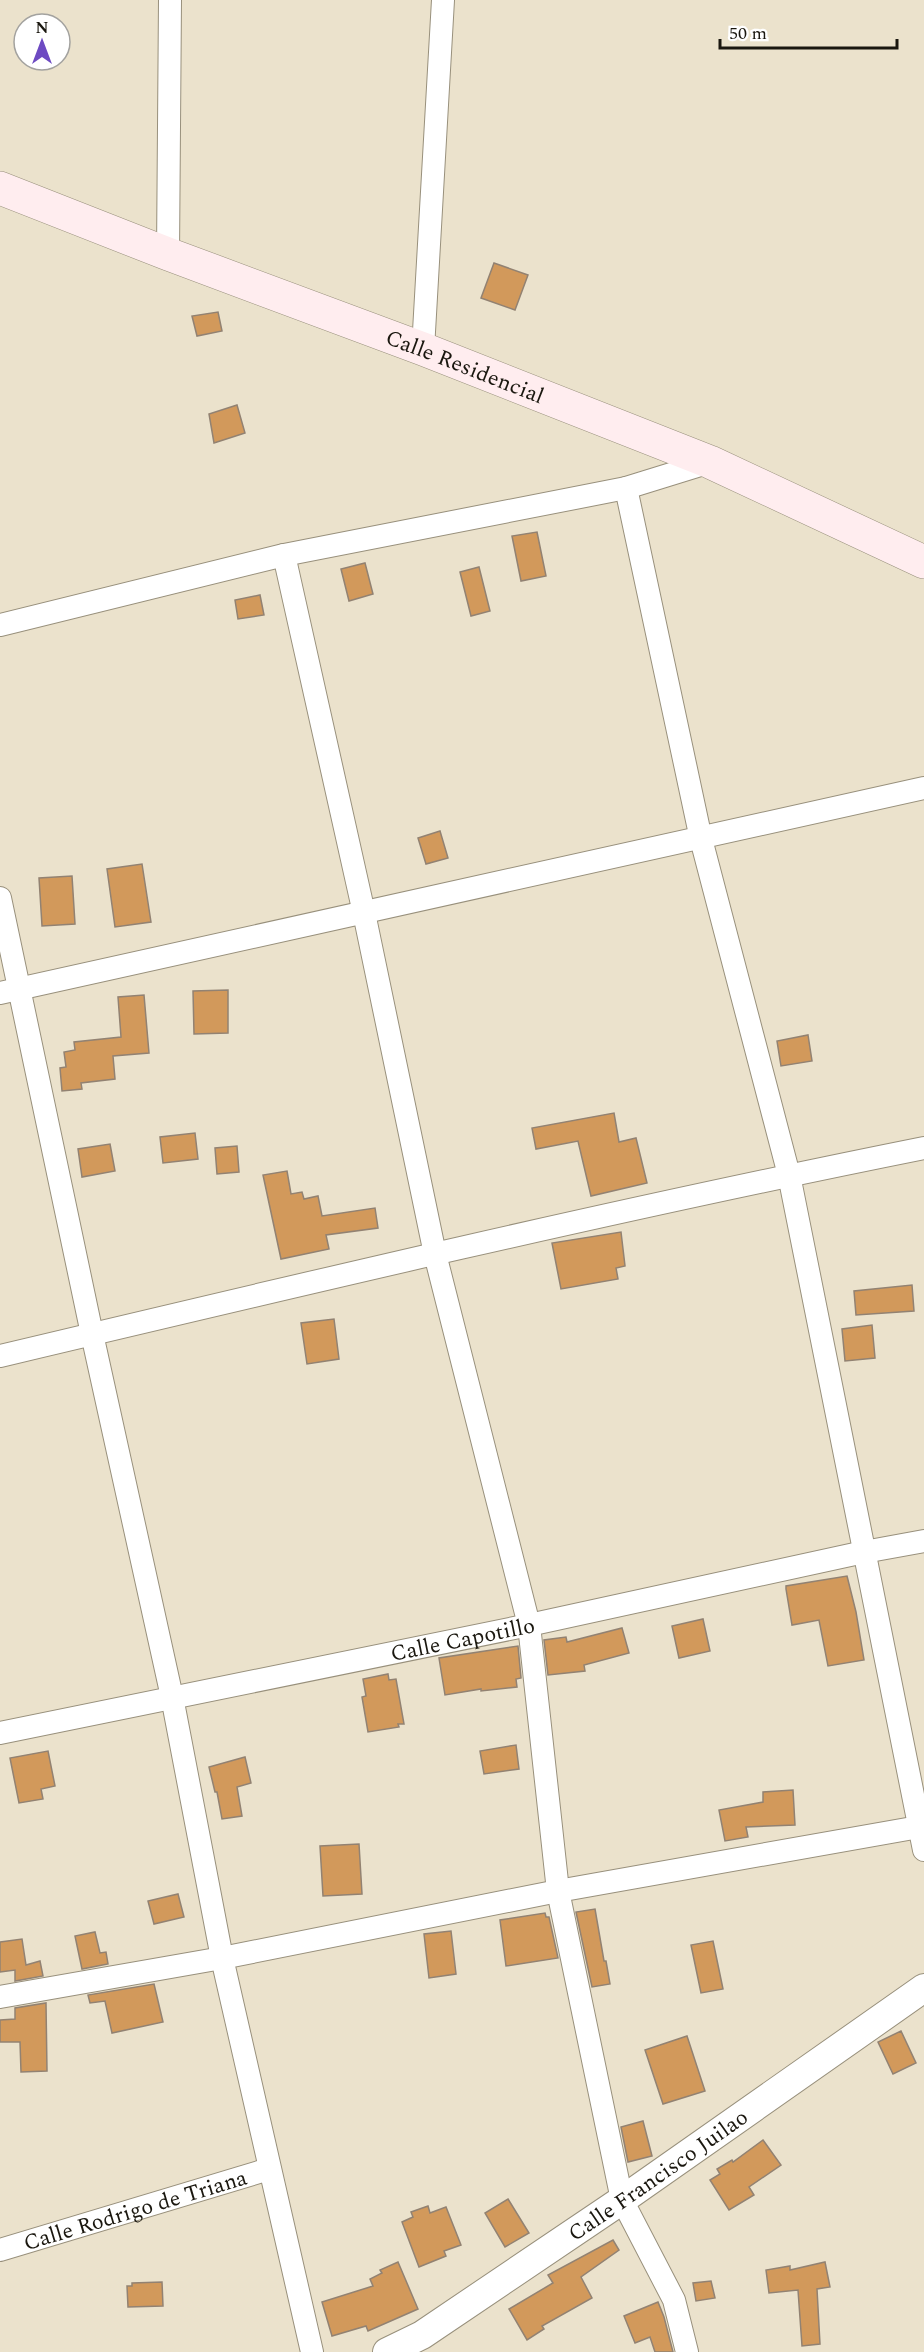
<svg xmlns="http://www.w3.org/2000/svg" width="924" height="2352" viewBox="0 0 924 2352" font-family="Spectral,serif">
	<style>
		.building { fill: #d2995b; stroke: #928272; stroke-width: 1.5 }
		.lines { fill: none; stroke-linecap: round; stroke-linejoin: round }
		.minor-casing { stroke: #98907c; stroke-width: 24 }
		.tertiary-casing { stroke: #98907c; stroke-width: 30 }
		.secondary-casing { stroke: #98907c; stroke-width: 34 }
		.minor { stroke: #fff; stroke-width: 22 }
		.tertiary { stroke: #fff; stroke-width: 28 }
		.secondary { stroke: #ffedef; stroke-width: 33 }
		.labels { text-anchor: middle; stroke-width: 4.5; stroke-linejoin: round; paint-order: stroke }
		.street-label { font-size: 22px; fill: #1a170f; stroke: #fff }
	</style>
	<rect width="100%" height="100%" fill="#ebe2cc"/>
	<g class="building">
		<path d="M 494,263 L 528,275 L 515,310 L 481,298 Z"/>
		<path d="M 218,312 L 222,331 L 197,336 L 192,316 Z"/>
		<path d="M 237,405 L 245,433 L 214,443 L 209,414 Z"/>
		<path d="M 537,532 L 546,576 L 521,581 L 512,536 Z"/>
		<path d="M 365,563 L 373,594 L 349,601 L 341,569 Z"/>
		<path d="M 479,567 L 490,611 L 471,616 L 460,572 Z"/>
		<path d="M 260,595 L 264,615 L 238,619 L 235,600 Z"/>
		<path d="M 440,831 L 448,858 L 426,864 L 418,838 Z"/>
		<path d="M 142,864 L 151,922 L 115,927 L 107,869 Z"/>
		<path d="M 72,876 L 75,924 L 42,926 L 39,878 Z"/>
		<path d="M 228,990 L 228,1033 L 194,1034 L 193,991 Z"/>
		<path d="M 144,995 L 149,1053 L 113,1056 L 115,1079 L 81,1083 L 82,1089 L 62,1091 L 60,1068 L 66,1067 L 64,1052 L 75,1050 L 74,1042 L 121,1037 L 118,997 Z"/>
		<path d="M 808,1035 L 812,1061 L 781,1066 L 777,1041 Z"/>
		<path d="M 614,1113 L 619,1142 L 636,1138 L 647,1183 L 591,1196 L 578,1141 L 536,1149 L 532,1128 Z"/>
		<path d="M 195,1133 L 198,1159 L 163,1163 L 160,1137 Z"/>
		<path d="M 110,1144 L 115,1171 L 82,1177 L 78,1149 Z"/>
		<path d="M 237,1146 L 239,1172 L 217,1174 L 215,1148 Z"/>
		<path d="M 287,1171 L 291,1194 L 302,1192 L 304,1199 L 318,1196 L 322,1216 L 375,1208 L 378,1228 L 326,1235 L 329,1249 L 281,1259 L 263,1175 Z"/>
		<path d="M 621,1232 L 625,1266 L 616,1268 L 618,1279 L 561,1289 L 552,1243 Z"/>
		<path d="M 912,1285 L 914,1311 L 856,1315 L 854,1291 Z"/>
		<path d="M 334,1319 L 339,1359 L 307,1364 L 301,1323 Z"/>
		<path d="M 872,1325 L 875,1358 L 845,1361 L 842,1329 Z"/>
		<path d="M 847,1576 L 856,1612 L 864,1660 L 828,1666 L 819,1620 L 792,1625 L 786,1589 L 786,1586 Z"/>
		<path d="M 703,1619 L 710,1651 L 679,1658 L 672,1626 Z"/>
		<path d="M 622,1628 L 629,1653 L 584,1665 L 585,1671 L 548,1675 L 544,1640 L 566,1637 L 567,1642 Z"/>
		<path d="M 518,1646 L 521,1678 L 516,1679 L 517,1687 L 481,1691 L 481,1689 L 445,1695 L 439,1658 Z"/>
		<path d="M 388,1674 L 389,1680 L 396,1679 L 404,1724 L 398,1724 L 399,1727 L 368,1732 L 362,1697 L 366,1696 L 363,1679 Z"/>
		<path d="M 516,1745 L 519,1769 L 484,1774 L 480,1751 Z"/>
		<path d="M 48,1751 L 55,1786 L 41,1789 L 43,1799 L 19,1803 L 10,1758 Z"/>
		<path d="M 245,1757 L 251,1783 L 237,1787 L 242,1816 L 222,1819 L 217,1792 L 215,1792 L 209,1767 Z"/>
		<path d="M 793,1790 L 795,1825 L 746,1827 L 748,1837 L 725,1841 L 719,1810 L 763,1802 L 763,1792 Z"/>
		<path d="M 359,1844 L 362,1894 L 323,1896 L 320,1846 Z"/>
		<path d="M 178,1894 L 184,1917 L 154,1924 L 148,1901 Z"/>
		<path d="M 595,1909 L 604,1961 L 606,1961 L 610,1984 L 592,1987 L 576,1912 Z"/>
		<path d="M 545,1913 L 546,1917 L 549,1917 L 558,1958 L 506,1966 L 500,1920 Z"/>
		<path d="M 451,1931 L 456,1974 L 429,1978 L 424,1934 Z"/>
		<path d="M 95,1932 L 100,1953 L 106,1952 L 108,1964 L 82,1969 L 75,1936 Z"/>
		<path d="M 22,1939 L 26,1965 L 40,1961 L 43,1976 L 15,1981 L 15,1970 L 0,1972 L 0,1942 Z"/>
		<path d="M 713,1941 L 723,1989 L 701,1993 L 691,1945 Z"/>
		<path d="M 154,1984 L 163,2022 L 112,2033 L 105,2001 L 90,2003 L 88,1995 Z"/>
		<path d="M 46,2003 L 47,2071 L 21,2072 L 20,2042 L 0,2042 L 0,2020 L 15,2019 L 15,2008 Z"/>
		<path d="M 901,2031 L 916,2063 L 893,2074 L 878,2042 Z"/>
		<path d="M 687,2036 L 705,2091 L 663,2104 L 645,2050 Z"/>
		<path d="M 643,2121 L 652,2156 L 628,2162 L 621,2127 Z"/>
		<path d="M 763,2140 L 781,2165 L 749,2187 L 754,2195 L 729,2210 L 710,2180 L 720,2174 L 717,2169 L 732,2160 L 733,2162 Z"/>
		<path d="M 508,2199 L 529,2233 L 505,2247 L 485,2213 Z"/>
		<path d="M 428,2206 L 430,2213 L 446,2207 L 461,2245 L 444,2251 L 446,2256 L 419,2267 L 402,2222 L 413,2217 L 411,2212 Z"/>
		<path d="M 613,2240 L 619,2250 L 581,2277 L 592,2298 L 542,2326 L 544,2329 L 527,2340 L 509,2309 L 553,2283 L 548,2275 Z"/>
		<path d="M 398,2262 L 418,2309 L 368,2331 L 366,2326 L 332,2336 L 322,2302 L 373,2286 L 370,2279 L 382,2273 L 380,2270 Z"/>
		<path d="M 825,2262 L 830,2287 L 817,2289 L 820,2344 L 802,2346 L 798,2290 L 769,2293 L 766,2270 L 790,2266 L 790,2270 Z"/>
		<path d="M 711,2281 L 715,2298 L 696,2301 L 693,2283 Z"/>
		<path d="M 162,2282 L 163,2306 L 128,2307 L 127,2286 L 132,2286 L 132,2283 Z"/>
		<path d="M 658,2302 L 664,2317 L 673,2352 L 655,2352 L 650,2337 L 635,2343 L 624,2316 Z"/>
	</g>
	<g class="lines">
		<defs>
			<g id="minor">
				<path d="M 168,254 L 170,0"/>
				<path d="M 423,349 L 443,0"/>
				<path d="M 626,488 L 701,839 L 789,1175 L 924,1850"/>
				<path d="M 284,555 L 364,913 L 435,1254 L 529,1625 L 558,1891 L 622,2200 L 674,2300 L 687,2352"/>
				<path d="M 0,625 L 284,555 L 626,488 L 710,462"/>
				<path d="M 0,898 L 92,1334 L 172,1697 L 222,1958 L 312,2352"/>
				<path d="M 0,993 L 924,788"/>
				<path d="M 0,1356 C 307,1283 614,1210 924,1148"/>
				<path id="s1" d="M 0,1733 L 529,1625 L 864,1552 L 924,1541"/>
				<path d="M 0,1997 L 222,1958 L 558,1891 L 924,1826"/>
				<path id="s2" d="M 0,2250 L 269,2169"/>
			</g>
			<g id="tertiary">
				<path id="s3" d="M 387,2352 L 422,2335 L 622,2200 L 924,1988"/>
			</g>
			<g id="secondary">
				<path id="s4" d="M 0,188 L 168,254 L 423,349 L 710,462 L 924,562"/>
			</g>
		</defs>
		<use href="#minor" class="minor-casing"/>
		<use href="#tertiary" class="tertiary-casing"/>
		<use href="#secondary" class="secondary-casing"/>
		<use href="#minor" class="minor"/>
		<use href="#tertiary" class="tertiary"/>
		<use href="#secondary" class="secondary"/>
	</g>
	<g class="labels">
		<g class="street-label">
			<text dy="8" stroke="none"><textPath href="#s4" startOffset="498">Calle Residencial</textPath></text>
			<text dy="8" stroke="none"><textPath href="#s1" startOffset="472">Calle Capotillo</textPath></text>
			<text dy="8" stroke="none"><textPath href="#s3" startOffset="324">Calle Francisco Juilao</textPath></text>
			<text dy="8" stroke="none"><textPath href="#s2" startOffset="141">Calle Rodrigo de Triana</textPath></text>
		</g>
	</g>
	<g transform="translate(42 42)"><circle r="28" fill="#ffffff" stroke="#a3a29f" stroke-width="1.5"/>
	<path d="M0-4.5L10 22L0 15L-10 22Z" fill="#6d4ac2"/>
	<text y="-9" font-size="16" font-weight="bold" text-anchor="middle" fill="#1a170f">N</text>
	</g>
	<path d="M720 39v9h177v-9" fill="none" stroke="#1a170f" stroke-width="3"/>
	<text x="729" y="39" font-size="18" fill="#1a170f" stroke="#ffffff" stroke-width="4.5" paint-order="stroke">50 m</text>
</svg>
